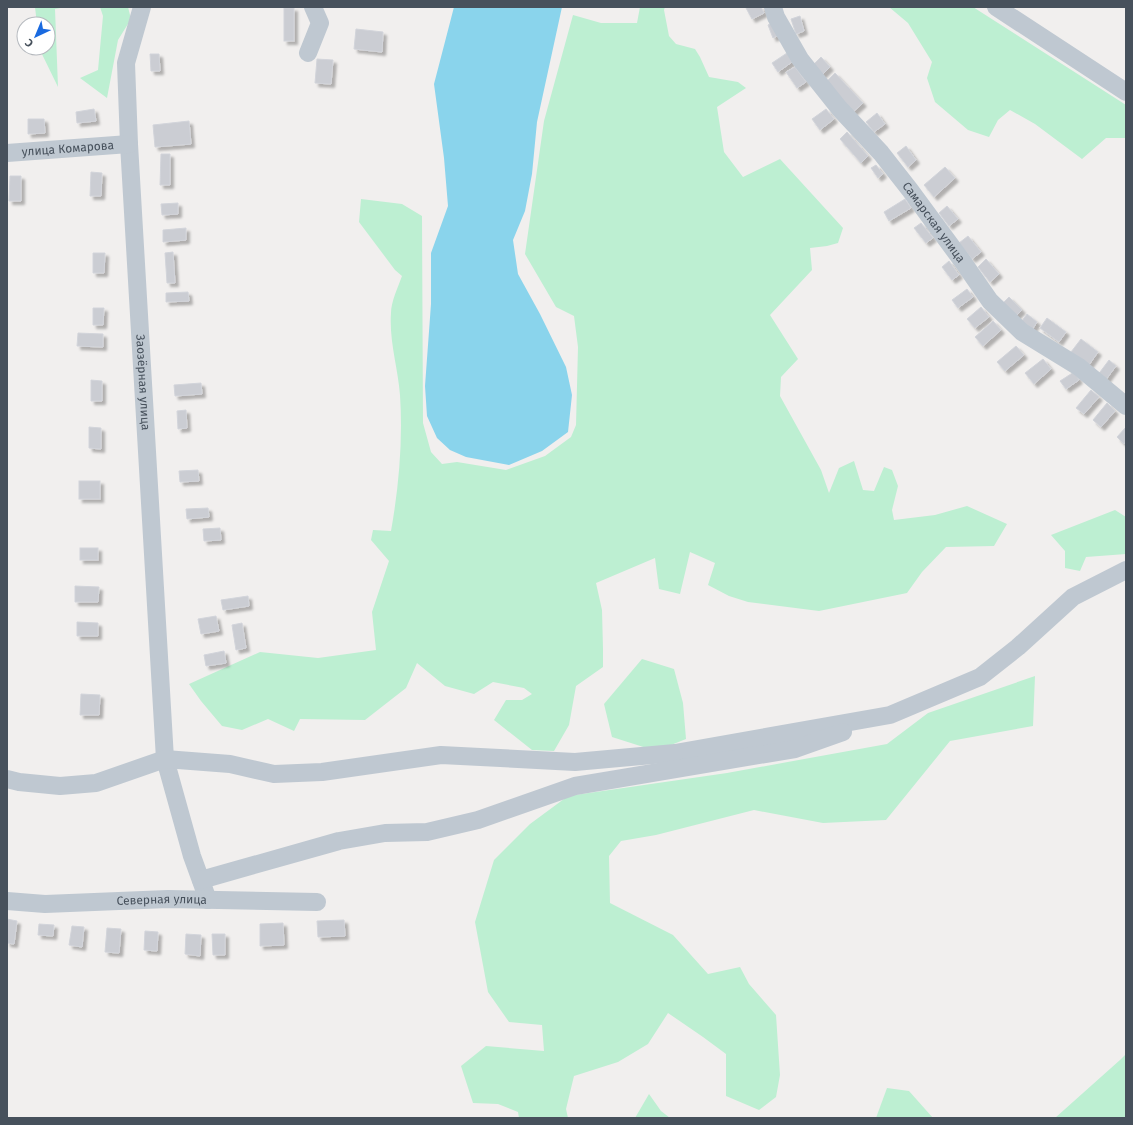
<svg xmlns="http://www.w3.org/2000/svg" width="1133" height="1125" viewBox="0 0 1133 1125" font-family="'Fira Sans',sans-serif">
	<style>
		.green { fill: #bdefd2 }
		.water { fill: #8ad4ec }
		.building { fill: #cbcdd3; stroke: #d2d4da; filter: url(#shadow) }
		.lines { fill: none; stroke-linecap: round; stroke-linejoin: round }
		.minor { stroke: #bfc8d1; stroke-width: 18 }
		.labels { text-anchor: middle; stroke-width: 4; stroke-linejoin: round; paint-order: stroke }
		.street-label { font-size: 12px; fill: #47515c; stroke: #fff }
	</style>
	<defs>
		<filter id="shadow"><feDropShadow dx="3.5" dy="3.5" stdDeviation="1" flood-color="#0004"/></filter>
	</defs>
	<rect width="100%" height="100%" fill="#f1efee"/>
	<g class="green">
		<path d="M 35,7 L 66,7 L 55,9 L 58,87 L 39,48 L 48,48 L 48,24 L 37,24 Z"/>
		<path d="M 100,7 L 128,7 L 131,19 L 118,40 L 107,98 L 80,78 L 98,70 L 103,16 Z"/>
		<path d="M 640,7 L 665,7 L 664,10 L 669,36 L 676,44 L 695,49 L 700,57 L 709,77 L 738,82 L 746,88 L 717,107 L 724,152 L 743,177 L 780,159 L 843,228 L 838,243 L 827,246 L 810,248 L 812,270 L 770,315 L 798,359 L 781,377 L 780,396 L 821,470 L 829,493 L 839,468 L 854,461 L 863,490 L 874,491 L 884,467 L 892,470 L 898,486 L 892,510 L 894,520 L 935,515 L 967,506 L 1007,524 L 994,546 L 946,547 L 922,572 L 907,593 L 819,611 L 748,602 L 729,596 L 708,585 L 715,563 L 690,552 L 680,594 L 659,589 L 655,558 L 596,583 L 602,610 L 603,649 L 603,667 L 576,686 L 569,725 L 554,751 L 532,750 L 494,720 L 506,700 L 522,700 L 532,694 L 524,688 L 493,682 L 474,694 L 445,686 L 417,663 L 406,688 L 365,720 L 300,719 L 294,731 L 268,719 L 242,730 L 222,726 L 201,701 L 189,684 L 260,652 L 318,658 L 376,650 L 372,612 L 389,561 L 371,540 L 373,530 L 391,531 C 399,486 403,440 400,395 C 398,368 389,341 391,313 C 391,302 398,287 402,276 L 395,270 L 359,222 L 361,199 L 402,204 L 422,216 L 423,423 L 431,452 L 442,464 L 457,462 L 506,470 L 545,456 L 571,437 L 576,425 L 578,347 L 574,316 L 556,307 L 525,254 L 544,121 L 573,15 L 601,23 L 637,23 Z"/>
		<path d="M 889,7 L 973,7 L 1126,105 L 1126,138 L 1106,138 L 1082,159 L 1035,124 L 1010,110 L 998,120 L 989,137 L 968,130 L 935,102 L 927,78 L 932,62 L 908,23 Z"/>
		<path d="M 1115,510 L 1126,517 L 1126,554 L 1086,557 L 1080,571 L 1065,568 L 1065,551 L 1051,535 Z"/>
		<path d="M 642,659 L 674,669 L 683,703 L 686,739 L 656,751 L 612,737 L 604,704 Z"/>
		<path d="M 1035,676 L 1033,726 L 950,741 L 886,820 L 823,823 L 754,810 L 656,835 L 621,841 L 609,856 L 610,903 L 673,935 L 708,974 L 740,967 L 749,984 L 776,1015 L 780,1075 L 776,1097 L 759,1110 L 726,1096 L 726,1054 L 703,1037 L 668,1013 L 648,1044 L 618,1062 L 574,1076 L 566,1109 L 568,1118 L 519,1118 L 518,1112 L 498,1104 L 473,1103 L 461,1066 L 486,1046 L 544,1051 L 542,1025 L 509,1022 L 488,992 L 475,922 L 494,860 L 530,824 L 568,796 L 727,773 L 887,744 L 928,713 Z"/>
		<path d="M 1126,1054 L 1126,1118 L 1055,1118 L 1120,1060 Z"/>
		<path d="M 887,1088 L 909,1091 L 933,1118 L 876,1118 Z"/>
		<path d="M 649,1094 L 661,1111 L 670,1118 L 635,1118 Z"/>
	</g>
	<path class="water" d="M 454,7 L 562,7 L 537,122 L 532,174 L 525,211 L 513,240 L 518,274 L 540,314 L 566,367 L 572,395 L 568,432 L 542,451 L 509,465 L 466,457 L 450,450 L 437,438 L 427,416 L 425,386 L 431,304 L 431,253 L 448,206 L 444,158 L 434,84 Z"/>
	<g class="building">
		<path d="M 748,7 L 761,7 L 764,13 L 752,19 L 746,8 Z"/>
		<rect x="284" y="8" width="10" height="33"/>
		<path d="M 800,16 L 804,31 L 796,34 L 791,19 Z"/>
		<path d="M 773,22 L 779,35 L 773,38 L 768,25 Z"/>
		<path d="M 356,29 L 383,32 L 382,52 L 354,49 Z"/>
		<path d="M 787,53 L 792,62 L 778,72 L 772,63 Z"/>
		<path d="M 150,54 L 159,54 L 160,71 L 151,71 Z"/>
		<path d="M 821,57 L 830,67 L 822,75 L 813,65 Z"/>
		<path d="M 317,59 L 333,60 L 331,84 L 315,83 Z"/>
		<path d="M 795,67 L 806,82 L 797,88 L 786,72 Z"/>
		<path d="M 835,73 L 863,103 L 853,112 L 825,83 Z"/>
		<path d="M 94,109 L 96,121 L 77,123 L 76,112 Z"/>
		<path d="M 826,109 L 834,119 L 820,130 L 812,119 Z"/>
		<path d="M 877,113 L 885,124 L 874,132 L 866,122 Z"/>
		<path d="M 28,119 L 44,119 L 45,133 L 28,134 Z"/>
		<path d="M 189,121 L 191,144 L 155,147 L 153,125 Z"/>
		<path d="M 847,132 L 868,156 L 861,163 L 840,139 Z"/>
		<path d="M 906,146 L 916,160 L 908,167 L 897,153 Z"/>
		<path d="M 161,154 L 170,154 L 170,185 L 160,185 Z"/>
		<path d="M 876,165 L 883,174 L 878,178 L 871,168 Z"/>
		<path d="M 945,167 L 955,178 L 934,197 L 924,185 Z"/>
		<path d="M 91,172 L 102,173 L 101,196 L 90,196 Z"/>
		<path d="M 10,176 L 21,176 L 21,201 L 9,201 Z"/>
		<path d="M 905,199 L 911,208 L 889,221 L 884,212 Z"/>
		<path d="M 178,203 L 178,214 L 162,215 L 161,204 Z"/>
		<path d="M 947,206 L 958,219 L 949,226 L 939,213 Z"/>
		<path d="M 921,223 L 933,238 L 926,243 L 914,228 Z"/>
		<path d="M 186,228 L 186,240 L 163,242 L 163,230 Z"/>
		<path d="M 968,236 L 981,252 L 972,259 L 959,243 Z"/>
		<path d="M 173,252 L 175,283 L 167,283 L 165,253 Z"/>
		<path d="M 93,253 L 105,253 L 104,273 L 93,273 Z"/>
		<path d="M 986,259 L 999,274 L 990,282 L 978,267 Z"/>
		<path d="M 949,261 L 959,275 L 952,280 L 942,267 Z"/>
		<path d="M 967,289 L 973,297 L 958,308 L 952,300 Z"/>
		<path d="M 188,292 L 189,301 L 166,302 L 166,293 Z"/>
		<path d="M 1009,297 L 1022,310 L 1015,317 L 1002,304 Z"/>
		<path d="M 981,307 L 989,317 L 975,328 L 967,319 Z"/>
		<path d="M 93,308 L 104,308 L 103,325 L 93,325 Z"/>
		<path d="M 1027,314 L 1037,322 L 1032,330 L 1021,322 Z"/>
		<path d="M 1047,318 L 1066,332 L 1059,342 L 1040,328 Z"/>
		<path d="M 993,321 L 1001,330 L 983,346 L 975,337 Z"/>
		<path d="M 78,333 L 103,334 L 103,347 L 77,346 Z"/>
		<path d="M 1081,339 L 1098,352 L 1089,365 L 1071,352 Z"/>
		<path d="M 1016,346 L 1024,355 L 1005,371 L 997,362 Z"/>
		<path d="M 1043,359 L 1051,369 L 1034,384 L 1025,373 Z"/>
		<path d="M 1109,360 L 1116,366 L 1105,381 L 1097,376 Z"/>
		<path d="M 1074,372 L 1079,380 L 1066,389 L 1060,381 Z"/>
		<path d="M 91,380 L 102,381 L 102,401 L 91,401 Z"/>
		<path d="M 201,383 L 202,394 L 175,396 L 174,385 Z"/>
		<path d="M 1091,390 L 1099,397 L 1084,414 L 1076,408 Z"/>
		<path d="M 1107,403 L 1115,411 L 1101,427 L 1093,420 Z"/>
		<path d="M 186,410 L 187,428 L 178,429 L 177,411 Z"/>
		<path d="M 89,427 L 101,428 L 101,449 L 89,448 Z"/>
		<path d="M 1126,427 L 1126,441 L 1124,444 L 1117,437 Z"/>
		<path d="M 198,470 L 199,481 L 180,482 L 179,471 Z"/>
		<rect x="79" y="481" width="21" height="18"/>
		<path d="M 208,508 L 209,517 L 187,519 L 186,509 Z"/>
		<path d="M 220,528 L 221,540 L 204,541 L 203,529 Z"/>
		<rect x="80" y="548" width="18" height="12"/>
		<path d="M 75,586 L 99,587 L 98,602 L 75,602 Z"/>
		<path d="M 248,596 L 249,606 L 223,610 L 221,600 Z"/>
		<path d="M 216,616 L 219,631 L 201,634 L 198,619 Z"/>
		<path d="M 77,622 L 98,623 L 98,636 L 77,636 Z"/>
		<path d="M 242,623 L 246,648 L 236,650 L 232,625 Z"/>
		<path d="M 224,651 L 226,663 L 206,666 L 204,655 Z"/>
		<path d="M 81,694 L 100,695 L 99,715 L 80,715 Z"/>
		<path d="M 7,919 L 17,921 L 14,944 L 7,943 Z"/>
		<path d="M 344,920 L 345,936 L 318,937 L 317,921 Z"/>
		<path d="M 283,923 L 284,945 L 260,946 L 260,924 Z"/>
		<path d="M 39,924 L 54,925 L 53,936 L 38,935 Z"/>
		<path d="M 72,926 L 84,927 L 82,947 L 69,945 Z"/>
		<path d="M 107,928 L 121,929 L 119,953 L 105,952 Z"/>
		<path d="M 145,931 L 158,932 L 157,951 L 144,950 Z"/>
		<path d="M 186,934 L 201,935 L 200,956 L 185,954 Z"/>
		<path d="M 212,934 L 225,934 L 225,955 L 213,955 Z"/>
	</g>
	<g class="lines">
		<g class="minor">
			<path id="s1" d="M 142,7 L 126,63 L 129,144 L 165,759 L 192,856 L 208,900"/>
			<path id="s2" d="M 773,7 L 776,17 L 800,59 L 839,108 L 881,153 L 910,190 L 963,262 L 990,301 L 1022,332 L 1079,367 L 1126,406"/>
			<path d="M 996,7 L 1126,92"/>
			<path d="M 308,53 L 320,23 L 313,7"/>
			<path id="s3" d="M 7,153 L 129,144"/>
			<path d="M 7,779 L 19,782 L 60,786 L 96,783 L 165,759 L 230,764 L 274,774 L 322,772 L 441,755 L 575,762 L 675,753 L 890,715 L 980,677 L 1018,647 L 1073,597 L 1126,570"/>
			<path d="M 201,880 L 339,841 L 385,833 L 427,832 L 478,820 L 575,786 L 795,749 L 843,732"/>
			<path id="s4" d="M 7,901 L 45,904 L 168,899 L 317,902"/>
		</g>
	</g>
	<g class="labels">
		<g class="street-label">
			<text dy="4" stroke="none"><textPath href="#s3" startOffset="61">улица Комарова</textPath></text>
			<text dy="4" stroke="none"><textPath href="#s2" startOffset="270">Самарская улица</textPath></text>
			<text dy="4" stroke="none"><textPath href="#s1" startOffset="378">Заозёрная улица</textPath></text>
			<text dy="4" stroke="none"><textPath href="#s4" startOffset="155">Северная улица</textPath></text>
		</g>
	</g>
	<rect width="1133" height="1125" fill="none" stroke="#47515c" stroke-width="16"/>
	<g transform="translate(36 36) rotate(224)"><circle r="19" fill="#ffffff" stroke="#b5b9be"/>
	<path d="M0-3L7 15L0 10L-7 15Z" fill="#196ae0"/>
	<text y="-6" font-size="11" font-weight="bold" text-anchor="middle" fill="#47515c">С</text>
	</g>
</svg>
